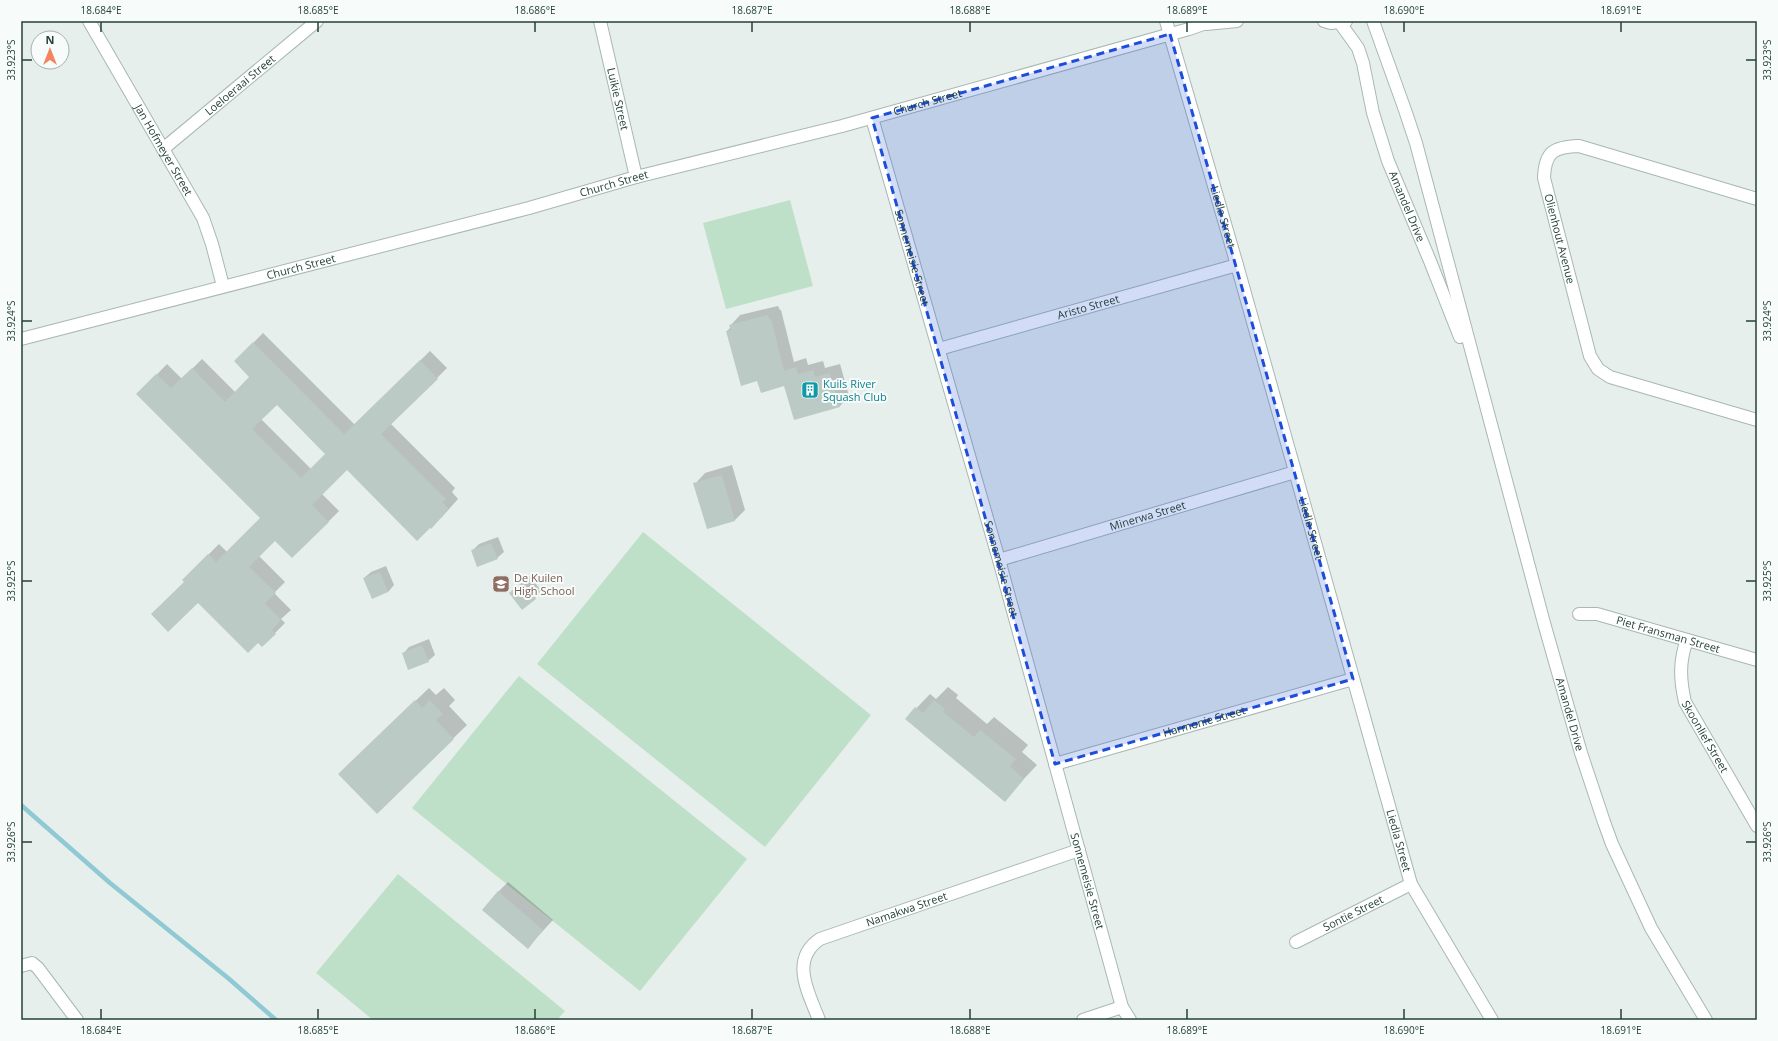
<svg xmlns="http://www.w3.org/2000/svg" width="1778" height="1041" viewBox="0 0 1778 1041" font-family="'Open Sans',sans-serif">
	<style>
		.green { fill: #bfe0c8 }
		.shadow { fill: #0003; fill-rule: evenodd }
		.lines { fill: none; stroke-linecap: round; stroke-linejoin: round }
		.stream { stroke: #8ec9d4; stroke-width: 4.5 }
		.building { fill: #bbcac4; fill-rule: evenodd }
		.minor-casing { stroke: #a8b8b2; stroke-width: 14 }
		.tertiary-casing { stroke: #a8b8b2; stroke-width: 14 }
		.minor { stroke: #fff; stroke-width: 12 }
		.tertiary { stroke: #fff; stroke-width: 12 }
		.marked { fill: #1d4ed8; fill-opacity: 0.2; stroke: #1d4ed8; stroke-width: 3; stroke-dasharray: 8 5; stroke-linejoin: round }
		.ticks { fill: none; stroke: #24423a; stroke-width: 1.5 }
		.labels { text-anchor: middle; stroke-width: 4; stroke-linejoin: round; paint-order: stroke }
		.street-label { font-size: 11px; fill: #24423a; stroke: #f7fbf9 }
		.culture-label { font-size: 11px; fill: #0d838f; stroke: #f7fbf9; text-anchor: start }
		.education-label { font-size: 11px; fill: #785e54; stroke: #f7fbf9; text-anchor: start }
		.neatline { fill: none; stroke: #24423a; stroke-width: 1.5 }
		.ticks-label { font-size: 10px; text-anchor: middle; fill: #24423a }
	</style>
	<rect width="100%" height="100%" fill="#e6efeb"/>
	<g class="green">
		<path d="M 790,200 L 813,286 L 726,309 L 703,223 Z"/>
		<path d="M 643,532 L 871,715 L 765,847 L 537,664 Z"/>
		<path d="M 519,676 L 747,859 L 640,991 L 412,808 Z"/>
		<path d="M 398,874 L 565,1011 L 557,1020 L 373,1020 L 316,973 Z"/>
	</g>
	<g class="shadow">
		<path d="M 778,306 L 780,310 L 781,310 L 794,362 L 806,358 L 808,365 L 823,361 L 825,368 L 840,364 L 849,396 L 840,406 L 785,385 L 758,380 L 727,331 L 731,327 L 731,325 L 740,315 Z"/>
		<path d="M 263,333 L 355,425 L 430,351 L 447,368 L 391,424 L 455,488 L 452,492 L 458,499 L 441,518 L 347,469 L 322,494 L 339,511 L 329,521 L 292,557 L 275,540 L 259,556 L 285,582 L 274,593 L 291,610 L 281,619 L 285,623 L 262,646 L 183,580 L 219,544 L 227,552 L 261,518 L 138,394 L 167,364 L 182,379 L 202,359 L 236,393 L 251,377 L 235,361 ZM 277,403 L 326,454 L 311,469 L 261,419 Z"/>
		<path d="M 732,465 L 745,510 L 735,520 L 708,528 L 695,484 L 705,473 Z"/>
		<path d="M 498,537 L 504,552 L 497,558 L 472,551 L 479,544 Z"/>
		<path d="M 386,566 L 394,585 L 388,592 L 364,578 L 371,572 Z"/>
		<path d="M 530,576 L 542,592 L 522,609 L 510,593 Z"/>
		<path d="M 429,639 L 435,655 L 428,661 L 403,654 L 409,647 Z"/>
		<path d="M 948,687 L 958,695 L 956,698 L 987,724 L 994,717 L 1028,745 L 1022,752 L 1037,765 L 1004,800 L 906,719 L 930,694 L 936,699 Z"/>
		<path d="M 429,688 L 436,695 L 444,688 L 455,700 L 449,706 L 467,725 L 377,812 L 353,761 Z"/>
		<path d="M 508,882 L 553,920 L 528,947 L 498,892 Z"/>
	</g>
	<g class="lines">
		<path class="stream" d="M 21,805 L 110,883 L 228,978 L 276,1020"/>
	</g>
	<g class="building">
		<path d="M 768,315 L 770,320 L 771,319 L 784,371 L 796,367 L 798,374 L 813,370 L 815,377 L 830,373 L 840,407 L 794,420 L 784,386 L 761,393 L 757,381 L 741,386 L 726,331 L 731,330 L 729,325 Z"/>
		<path d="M 253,342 L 344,434 L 420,360 L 438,379 L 381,434 L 446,499 L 442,502 L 449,509 L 431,529 L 430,528 L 417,541 L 347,470 L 312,505 L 329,522 L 292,558 L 275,541 L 249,567 L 276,593 L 265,603 L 281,620 L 272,630 L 276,634 L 262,647 L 258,643 L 248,653 L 198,603 L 168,632 L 151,614 L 184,582 L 182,580 L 208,554 L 216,562 L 260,518 L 136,394 L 156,374 L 171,388 L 192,368 L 225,402 L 249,377 L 234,361 ZM 277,405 L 325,454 L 301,478 L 252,429 Z"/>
		<path d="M 722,475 L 735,521 L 707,529 L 693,483 Z"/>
		<path d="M 491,543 L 498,559 L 477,567 L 471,550 Z"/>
		<path d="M 380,572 L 388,592 L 372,599 L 363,578 Z"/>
		<path d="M 523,582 L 536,599 L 522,610 L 509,593 Z"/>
		<path d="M 422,645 L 429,662 L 408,670 L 402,653 Z"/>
		<path d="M 415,700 L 422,708 L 430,700 L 443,714 L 436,720 L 454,739 L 377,814 L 338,774 Z"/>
		<path d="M 934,700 L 945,709 L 943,712 L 974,737 L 980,730 L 1016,759 L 1010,766 L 1024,779 L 1005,802 L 905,719 L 915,707 L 923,713 Z"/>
		<path d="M 498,891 L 543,930 L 528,949 L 482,910 Z"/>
	</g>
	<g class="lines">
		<defs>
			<g id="minor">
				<path id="s1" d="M 89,21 L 203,218 L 212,244 L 223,286"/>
				<path id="s2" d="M 600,21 L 636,177"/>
				<path id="s3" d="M 1166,21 L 1237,265 L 1411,884 L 1492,1020"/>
				<path id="s4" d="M 872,118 L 999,560 L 1122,1007 L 1130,1020"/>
				<path id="s5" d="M 163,149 L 317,21"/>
				<path id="s6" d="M 1757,199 L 1579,146 C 1554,147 1545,151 1544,178 L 1590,356 L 1598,369 L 1610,377 L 1757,420"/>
				<path id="s7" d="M 939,349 L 1237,265"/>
				<path id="s8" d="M 999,560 L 1295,472"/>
				<path id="s9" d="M 1579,614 L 1597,614 L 1757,660"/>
				<path id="s10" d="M 1687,640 C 1679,661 1680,680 1685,702 L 1757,826"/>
				<path id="s11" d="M 1055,764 L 1353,679"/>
				<path id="s12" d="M 1296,942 L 1411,884"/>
				<path d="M 21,966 L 32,963 L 38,968 L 77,1020"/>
				<path id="s13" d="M 819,1020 C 809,993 789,960 820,939 L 1079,850"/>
				<path d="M 1083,1020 L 1122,1007"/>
			</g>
			<g id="tertiary">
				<path d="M 1324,21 L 1331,23 L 1346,21"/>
				<path id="s14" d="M 1373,21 L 1405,110 L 1416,143 L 1544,623 L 1581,753 L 1604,822 L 1612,844 L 1651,928 L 1706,1020"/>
				<path id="s15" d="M 1340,23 L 1358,48 L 1363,63 L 1373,113 L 1388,161 L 1430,261 L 1460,337"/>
				<path d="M 1206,24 L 1237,21"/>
				<path id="s16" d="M 21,339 L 529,208 L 636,177 L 842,126 L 1189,29 L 1212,21"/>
			</g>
		</defs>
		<use href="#minor" class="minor-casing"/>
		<use href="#tertiary" class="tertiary-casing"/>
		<use href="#minor" class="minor"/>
		<use href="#tertiary" class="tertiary"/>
	</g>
	<path class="marked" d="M 1170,34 L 1353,679 L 1055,764 L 872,118 Z"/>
	<path class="ticks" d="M 101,22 L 101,32M 318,22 L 318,32M 535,22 L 535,32M 752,22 L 752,32M 970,22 L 970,32M 1187,22 L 1187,32M 1404,22 L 1404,32M 1621,22 L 1621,32M 22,60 L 32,60M 1746,60 L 1756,60M 22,321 L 32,321M 1746,321 L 1756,321M 22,581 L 32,581M 1746,581 L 1756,581M 22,842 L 32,842M 1746,842 L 1756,842M 101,1009 L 101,1019M 318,1009 L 318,1019M 535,1009 L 535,1019M 752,1009 L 752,1019M 970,1009 L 970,1019M 1187,1009 L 1187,1019M 1404,1009 L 1404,1019M 1621,1009 L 1621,1019"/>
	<defs>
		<symbol id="building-square" viewBox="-11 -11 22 22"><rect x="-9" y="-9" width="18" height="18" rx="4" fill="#0f9aa8" stroke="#f7fbf9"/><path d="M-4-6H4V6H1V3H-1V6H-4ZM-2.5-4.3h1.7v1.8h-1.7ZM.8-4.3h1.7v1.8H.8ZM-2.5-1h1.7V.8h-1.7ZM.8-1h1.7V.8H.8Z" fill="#fff"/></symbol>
		<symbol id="school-square" viewBox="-11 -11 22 22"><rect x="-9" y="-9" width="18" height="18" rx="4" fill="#8d6e63" stroke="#f7fbf9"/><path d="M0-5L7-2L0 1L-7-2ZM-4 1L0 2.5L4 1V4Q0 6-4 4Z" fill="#fff"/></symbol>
	</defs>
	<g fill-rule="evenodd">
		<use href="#building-square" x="800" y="380" width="20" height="20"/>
		<use href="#school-square" x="491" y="574" width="20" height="20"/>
	</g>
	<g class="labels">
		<g class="street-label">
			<text dy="4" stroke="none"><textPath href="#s5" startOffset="100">Loeloeraai Street</textPath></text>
			<text dy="4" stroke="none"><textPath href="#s2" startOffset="80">Luikie Street</textPath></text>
			<text dy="4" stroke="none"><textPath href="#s16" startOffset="937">Church Street</textPath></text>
			<text dy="4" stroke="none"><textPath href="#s1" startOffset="149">Jan Hofmeyer Street</textPath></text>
			<text dy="4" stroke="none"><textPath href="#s16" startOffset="613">Church Street</textPath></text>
			<text dy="4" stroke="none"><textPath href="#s15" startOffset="197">Amandel Drive</textPath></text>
			<text dy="4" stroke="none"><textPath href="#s3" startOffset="204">Liedla Street</textPath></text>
			<text dy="4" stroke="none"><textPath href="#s6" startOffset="304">Olienhout Avenue</textPath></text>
			<text dy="4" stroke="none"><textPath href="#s4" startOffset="145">Sonnemeisie Street</textPath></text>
			<text dy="4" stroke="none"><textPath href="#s16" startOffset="289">Church Street</textPath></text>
			<text dy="4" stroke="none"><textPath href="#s7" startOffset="155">Aristo Street</textPath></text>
			<text dy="4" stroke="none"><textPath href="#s8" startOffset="155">Minerwa Street</textPath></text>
			<text dy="4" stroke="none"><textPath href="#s3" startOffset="528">Liedla Street</textPath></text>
			<text dy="4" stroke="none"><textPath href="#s4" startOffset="469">Sonnemeisie Street</textPath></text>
			<text dy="4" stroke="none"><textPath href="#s9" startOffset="92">Piet Fransman Street</textPath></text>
			<text dy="4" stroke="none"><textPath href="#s14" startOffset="721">Amandel Drive</textPath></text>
			<text dy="4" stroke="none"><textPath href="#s11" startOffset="155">Harmonie Street</textPath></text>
			<text dy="4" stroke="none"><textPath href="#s10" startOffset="103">Skoonlief Street</textPath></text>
			<text dy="4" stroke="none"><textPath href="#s3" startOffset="852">Liedla Street</textPath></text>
			<text dy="4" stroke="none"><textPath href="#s4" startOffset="793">Sonnemeisie Street</textPath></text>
			<text dy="4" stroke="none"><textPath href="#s13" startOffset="181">Namakwa Street</textPath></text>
			<text dy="4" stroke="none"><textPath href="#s12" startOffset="64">Sontie Street</textPath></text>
		</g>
		<g class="culture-label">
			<text x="823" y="388">Kuils River<tspan x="823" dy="13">Squash Club</tspan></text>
		</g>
		<g class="education-label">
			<text x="514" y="582">De Kuilen<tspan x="514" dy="13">High School</tspan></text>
		</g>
	</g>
	<rect width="1778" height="1041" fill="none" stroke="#f7fbf9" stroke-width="44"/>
	<g transform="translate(50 50)"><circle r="19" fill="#f7fbf9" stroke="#a3b1ad"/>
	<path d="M0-3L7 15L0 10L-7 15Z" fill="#f4845f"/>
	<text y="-6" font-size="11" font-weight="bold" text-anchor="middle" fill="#24423a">N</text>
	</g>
	<rect x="22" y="22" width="1734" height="997" class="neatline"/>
	<g class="ticks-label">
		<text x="101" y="14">18.684°E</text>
		<text x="318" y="14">18.685°E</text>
		<text x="535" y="14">18.686°E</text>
		<text x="752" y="14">18.687°E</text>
		<text x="970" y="14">18.688°E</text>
		<text x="1187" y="14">18.689°E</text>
		<text x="1404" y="14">18.690°E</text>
		<text x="1621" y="14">18.691°E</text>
		<text transform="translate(11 60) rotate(-90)" y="4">33.923°S</text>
		<text transform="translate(1767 60) rotate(-90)" y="4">33.923°S</text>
		<text transform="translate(11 321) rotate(-90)" y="4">33.924°S</text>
		<text transform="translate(1767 321) rotate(-90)" y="4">33.924°S</text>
		<text transform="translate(11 581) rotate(-90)" y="4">33.925°S</text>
		<text transform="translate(1767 581) rotate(-90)" y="4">33.925°S</text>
		<text transform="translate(11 842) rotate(-90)" y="4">33.926°S</text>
		<text transform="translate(1767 842) rotate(-90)" y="4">33.926°S</text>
		<text x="101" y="1034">18.684°E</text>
		<text x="318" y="1034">18.685°E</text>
		<text x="535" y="1034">18.686°E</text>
		<text x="752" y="1034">18.687°E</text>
		<text x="970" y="1034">18.688°E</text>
		<text x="1187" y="1034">18.689°E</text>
		<text x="1404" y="1034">18.690°E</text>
		<text x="1621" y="1034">18.691°E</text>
	</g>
</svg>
